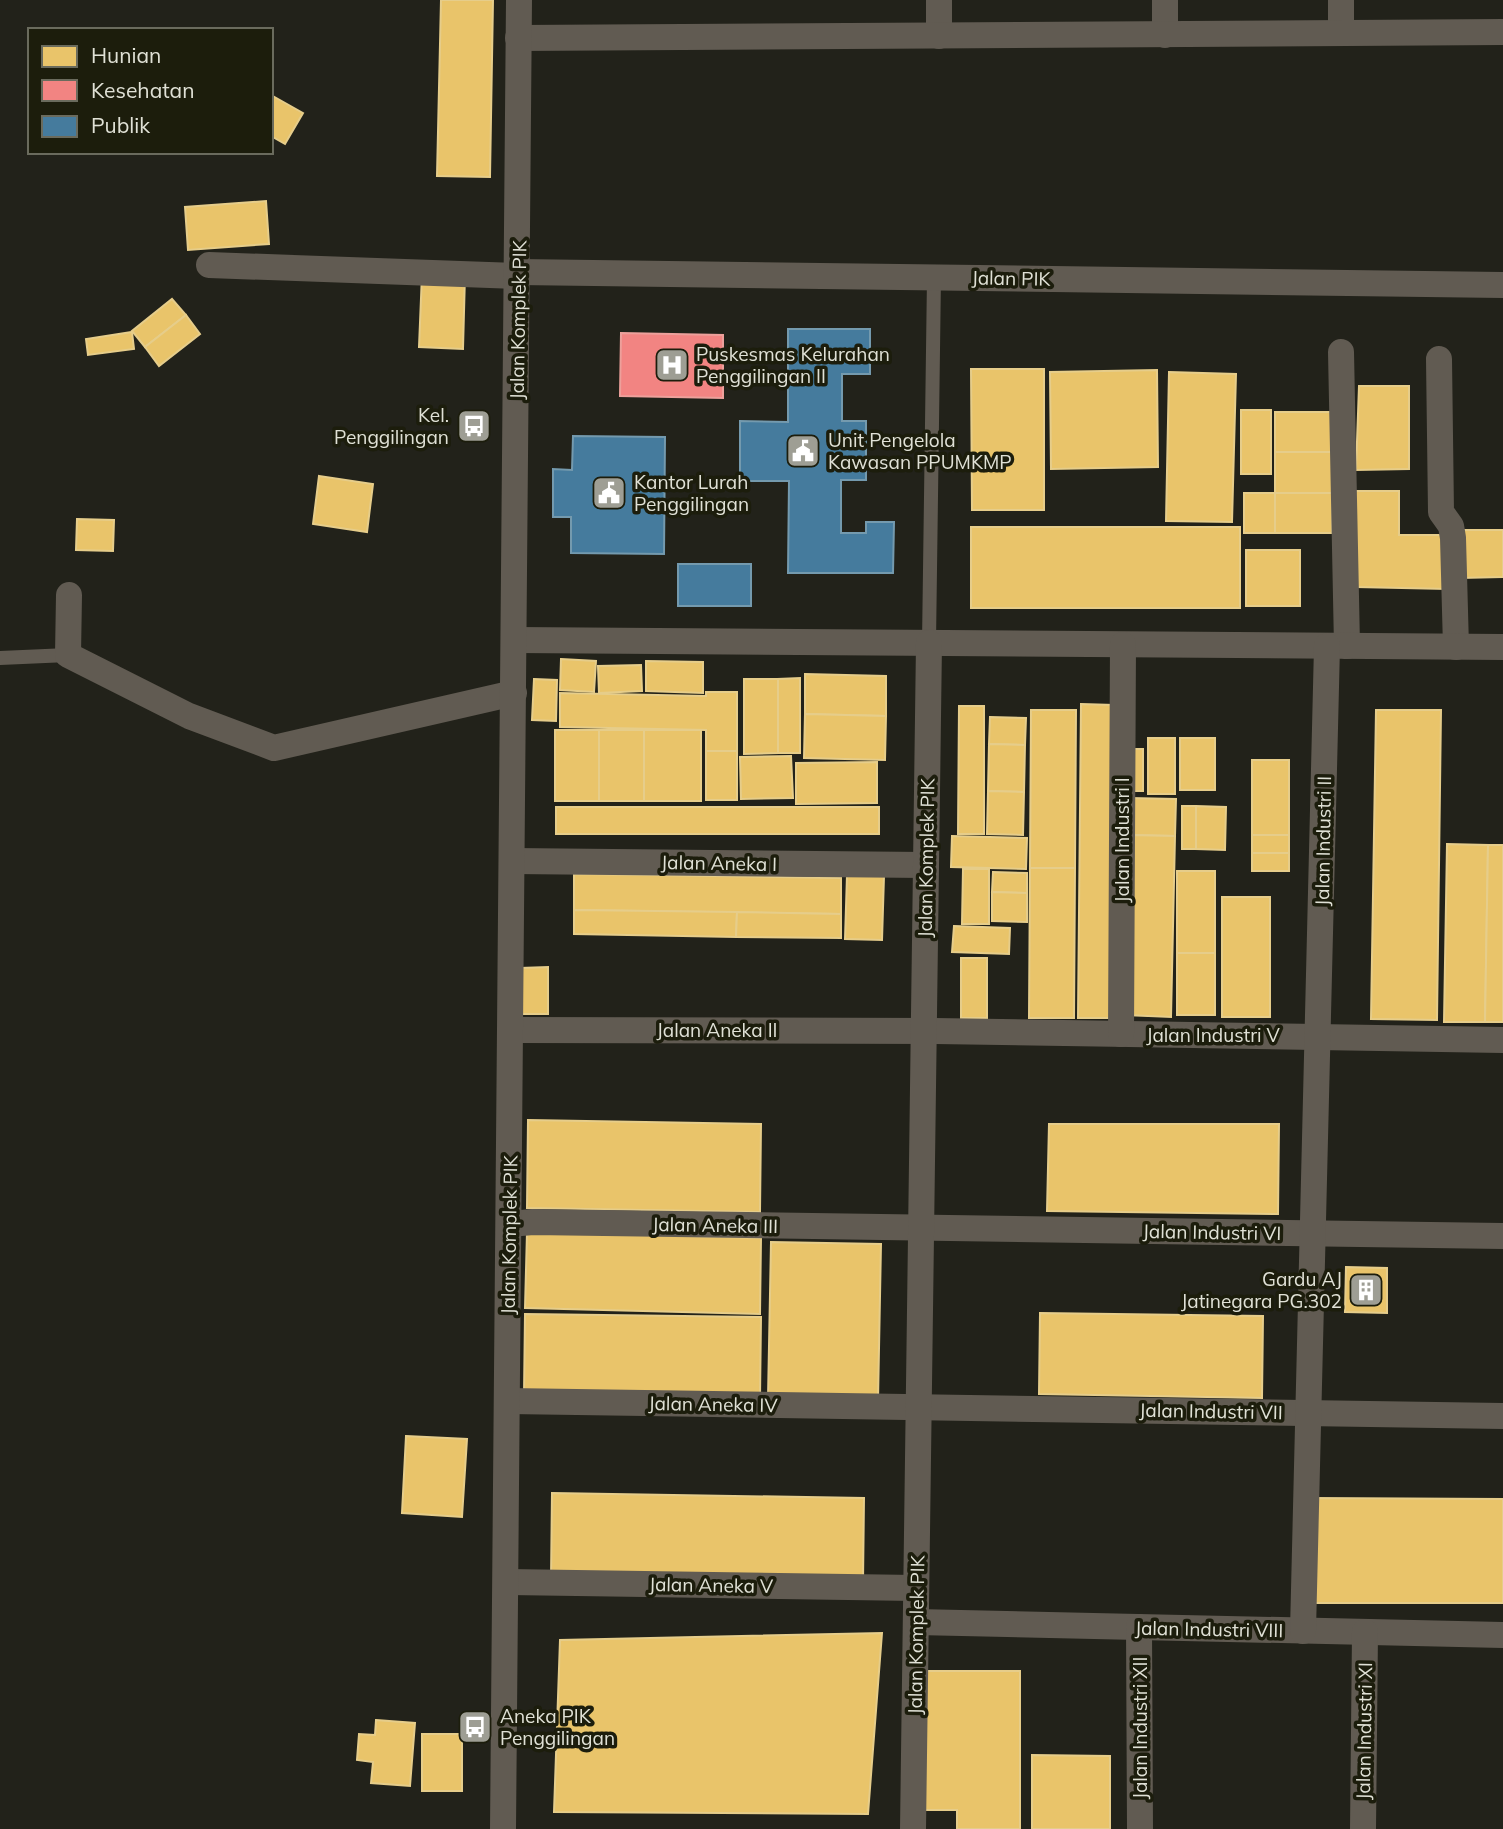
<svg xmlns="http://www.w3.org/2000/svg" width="1503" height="1829" viewBox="0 0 1503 1829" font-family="Mulish,sans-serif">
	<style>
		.homes { fill: #e9c46a; stroke: #e6cd8a; stroke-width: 2 }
		.health { fill: #f28482; stroke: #eda09b; stroke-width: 2 }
		.public { fill: #457b9d; stroke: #749aae; stroke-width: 2 }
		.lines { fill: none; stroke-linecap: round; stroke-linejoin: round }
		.lane { stroke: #615b52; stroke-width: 14 }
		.street { stroke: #615b52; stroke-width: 26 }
		.labels { text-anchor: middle; stroke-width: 7; stroke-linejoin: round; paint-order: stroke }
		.street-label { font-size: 19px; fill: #e0e1d6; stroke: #1c1d0c }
		.poi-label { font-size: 19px; fill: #e0e1d6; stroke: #1c1d0c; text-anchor: start }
	</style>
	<rect width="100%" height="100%" fill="#22221a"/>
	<g class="homes">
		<path d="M 441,0 L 493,0 L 490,177 L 437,176 Z"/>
		<path d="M 271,95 L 303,113 L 285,144 L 271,136 Z"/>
		<path d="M 266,201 L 269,244 L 188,250 L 185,207 Z"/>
		<path d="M 422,274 L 465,275 L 463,349 L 419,347 Z"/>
		<path d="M 172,299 L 186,315 L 145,347 L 132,331 Z"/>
		<path d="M 186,315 L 200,334 L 159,366 L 145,347 Z"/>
		<path d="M 132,332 L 134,349 L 88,355 L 86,339 Z"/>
		<path d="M 971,369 L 1044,369 L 1044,510 L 972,510 Z"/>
		<path d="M 1157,370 L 1158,467 L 1051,469 L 1050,372 Z"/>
		<path d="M 1169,372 L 1236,374 L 1232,522 L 1166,521 Z"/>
		<path d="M 1359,386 L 1409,386 L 1409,469 L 1356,470 Z"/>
		<rect x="1241" y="410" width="30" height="64"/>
		<rect x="1275" y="412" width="57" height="40"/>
		<rect x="1275" y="452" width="57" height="41"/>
		<path d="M 319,476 L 373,484 L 367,532 L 313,524 Z"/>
		<path d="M 1354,491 L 1399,491 L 1399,535 L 1447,535 L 1447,589 L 1356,587 Z"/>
		<rect x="1244" y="493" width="31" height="40"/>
		<rect x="1275" y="493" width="57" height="40"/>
		<path d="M 77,519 L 114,520 L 113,551 L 76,550 Z"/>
		<rect x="971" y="527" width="269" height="81"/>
		<path d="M 1461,530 L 1503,530 L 1503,577 L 1461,578 Z"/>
		<rect x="1246" y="550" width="54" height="56"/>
		<path d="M 561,659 L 596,661 L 594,692 L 560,690 Z"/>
		<path d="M 646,661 L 703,662 L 703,693 L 646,691 Z"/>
		<path d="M 641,665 L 642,691 L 599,693 L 598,666 Z"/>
		<path d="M 805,674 L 886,676 L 886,716 L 805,714 Z"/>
		<path d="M 800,678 L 800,753 L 778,753 L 778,679 Z"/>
		<path d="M 534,679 L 557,680 L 556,721 L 532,720 Z"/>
		<path d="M 744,679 L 778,679 L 778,753 L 744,754 Z"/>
		<path d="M 706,692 L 737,692 L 737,751 L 706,751 L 706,730 L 560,727 L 560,693 L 706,696 Z"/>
		<path d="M 1081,704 L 1114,705 L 1111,1018 L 1078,1018 Z"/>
		<path d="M 959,706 L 984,706 L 984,834 L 958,834 Z"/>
		<path d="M 1031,710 L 1076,710 L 1075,868 L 1030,868 Z"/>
		<path d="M 1376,710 L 1441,710 L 1437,1020 L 1371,1019 Z"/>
		<path d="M 805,714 L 886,716 L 885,760 L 804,758 Z"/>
		<path d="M 990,717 L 1026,718 L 1025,745 L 989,744 Z"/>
		<rect x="555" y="730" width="44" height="71"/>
		<rect x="599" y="730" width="45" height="71"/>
		<rect x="644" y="730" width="57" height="71"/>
		<rect x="1148" y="738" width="27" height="56"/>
		<rect x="1180" y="738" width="35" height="52"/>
		<path d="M 989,744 L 1025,745 L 1024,792 L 988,791 Z"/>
		<rect x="1127" y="749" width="16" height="42"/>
		<rect x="706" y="751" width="31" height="49"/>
		<path d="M 791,756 L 793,798 L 741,799 L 740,757 Z"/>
		<rect x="1252" y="760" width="37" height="75"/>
		<path d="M 877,762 L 877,803 L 796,804 L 796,763 Z"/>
		<path d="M 988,791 L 1024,792 L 1023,835 L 987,834 Z"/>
		<path d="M 1130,798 L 1176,799 L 1175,836 L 1129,835 Z"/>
		<rect x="1182" y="806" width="14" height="43"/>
		<path d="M 1196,806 L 1226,807 L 1225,850 L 1196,849 Z"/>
		<rect x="556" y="807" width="323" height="27"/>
		<path d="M 1129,835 L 1175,836 L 1171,1017 L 1125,1015 Z"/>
		<rect x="1252" y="835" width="37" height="18"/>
		<path d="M 952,836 L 1027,838 L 1026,869 L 951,867 Z"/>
		<path d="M 1447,844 L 1488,845 L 1485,1022 L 1444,1022 Z"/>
		<path d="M 1488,845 L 1503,845 L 1503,1022 L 1485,1022 Z"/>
		<rect x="1252" y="853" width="37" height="18"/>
		<path d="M 1030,868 L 1075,868 L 1074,1018 L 1029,1018 Z"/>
		<path d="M 963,869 L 989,869 L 989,924 L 962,924 Z"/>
		<rect x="1177" y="871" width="38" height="82"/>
		<path d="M 993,872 L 1027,873 L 1027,893 L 992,892 Z"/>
		<path d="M 574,874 L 841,878 L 841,914 L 574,910 Z"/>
		<path d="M 847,875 L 884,876 L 882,940 L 845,939 Z"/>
		<path d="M 992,892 L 1027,893 L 1027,922 L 992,921 Z"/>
		<rect x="1222" y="897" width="48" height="120"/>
		<path d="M 574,910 L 737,912 L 736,937 L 574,934 Z"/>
		<path d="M 737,912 L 841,914 L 841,938 L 736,937 Z"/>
		<path d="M 954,926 L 1010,928 L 1009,954 L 952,952 Z"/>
		<rect x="1177" y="953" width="38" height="62"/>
		<rect x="961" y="958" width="26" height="60"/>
		<path d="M 548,967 L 548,1014 L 521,1014 L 520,968 Z"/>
		<path d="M 528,1120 L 761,1124 L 760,1212 L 527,1208 Z"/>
		<path d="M 1049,1124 L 1279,1124 L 1278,1214 L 1047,1211 Z"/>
		<path d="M 527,1232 L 761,1238 L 760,1314 L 525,1308 Z"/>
		<path d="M 771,1242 L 881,1244 L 878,1401 L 768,1398 Z"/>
		<path d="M 1346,1267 L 1387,1268 L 1387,1313 L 1345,1312 Z"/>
		<path d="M 1040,1313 L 1263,1316 L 1262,1398 L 1039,1394 Z"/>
		<path d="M 525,1314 L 761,1317 L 760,1398 L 524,1395 Z"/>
		<path d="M 406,1436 L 467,1439 L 462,1517 L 402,1513 Z"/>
		<path d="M 552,1493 L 864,1498 L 863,1583 L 551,1579 Z"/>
		<path d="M 1312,1498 L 1503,1499 L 1503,1603 L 1312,1603 Z"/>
		<path d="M 882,1633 L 868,1814 L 554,1812 L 560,1640 Z"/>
		<path d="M 924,1671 L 1020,1671 L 1020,1829 L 957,1829 L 957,1810 L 924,1810 Z"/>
		<path d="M 376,1720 L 415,1723 L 410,1786 L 371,1783 L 373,1762 L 357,1760 L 359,1734 L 375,1735 Z"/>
		<rect x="422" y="1734" width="40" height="57"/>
		<path d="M 1032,1755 L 1110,1756 L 1110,1829 L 1032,1829 Z"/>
	</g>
	<path class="health" d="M 621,333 L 723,335 L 723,398 L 620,396 Z"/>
	<g class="public">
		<path d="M 788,329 L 870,329 L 870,374 L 842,374 L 842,421 L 866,421 L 866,480 L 841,480 L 841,533 L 866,533 L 866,522 L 894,522 L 893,573 L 788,573 L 789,481 L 740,481 L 740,421 L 788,422 Z"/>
		<path d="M 573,436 L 665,437 L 664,554 L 571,553 L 571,517 L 553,517 L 553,469 L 572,470 Z"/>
		<rect x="678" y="564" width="73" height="42"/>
	</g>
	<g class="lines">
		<g class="lane">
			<path d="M 929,643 L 934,277"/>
			<path d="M 0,658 L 68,655"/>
		</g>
		<g class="street">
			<path d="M 939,0 L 939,36"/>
			<path d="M 1341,0 L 1341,33"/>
			<path d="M 1165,35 L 1165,0"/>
			<path d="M 518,38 L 1503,32"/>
			<path d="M 209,265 L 518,276"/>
			<path d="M 518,272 L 1503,285"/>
			<path d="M 1341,352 L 1347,646"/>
			<path d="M 1439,359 L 1441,512 L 1451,526 L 1453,538 L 1456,647"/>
			<path d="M 69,595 L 68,655 L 189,716 L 274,748 L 514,693"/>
			<path d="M 515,640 L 1503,647"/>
			<path d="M 513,861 L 926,865"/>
			<path d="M 511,1030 L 935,1031 L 1503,1040"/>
			<path d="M 1121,1034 L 1123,645"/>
			<path d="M 509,1224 L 533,1222 L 1503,1236"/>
			<path d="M 508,1401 L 1503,1416"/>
			<path d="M 506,1582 L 916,1588"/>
			<path d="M 916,1622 L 1503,1635"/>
			<path d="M 1139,1627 L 1140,1829"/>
			<path d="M 1303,1631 L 1327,646"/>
			<path d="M 503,1829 L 519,0"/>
			<path d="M 913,1829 L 929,643"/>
			<path d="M 1363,1829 L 1365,1632"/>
		</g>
	</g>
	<defs>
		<symbol id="hospital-square" viewBox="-11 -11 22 22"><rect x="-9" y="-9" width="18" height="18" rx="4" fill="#9e9e94" stroke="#1c1d0c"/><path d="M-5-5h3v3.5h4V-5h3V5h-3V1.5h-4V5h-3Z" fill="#fff"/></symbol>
		<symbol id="bus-square" viewBox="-11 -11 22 22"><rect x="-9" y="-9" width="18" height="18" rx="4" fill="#9e9e94" stroke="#1c1d0c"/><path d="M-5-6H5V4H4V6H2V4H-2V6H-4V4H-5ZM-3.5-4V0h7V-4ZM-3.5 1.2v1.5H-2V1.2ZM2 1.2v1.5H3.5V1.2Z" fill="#fff"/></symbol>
		<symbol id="civic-square" viewBox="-11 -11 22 22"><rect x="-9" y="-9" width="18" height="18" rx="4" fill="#9e9e94" stroke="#1c1d0c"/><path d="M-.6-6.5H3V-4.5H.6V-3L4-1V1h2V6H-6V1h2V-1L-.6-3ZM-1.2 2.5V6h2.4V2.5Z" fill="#fff"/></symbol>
		<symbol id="building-square" viewBox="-11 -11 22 22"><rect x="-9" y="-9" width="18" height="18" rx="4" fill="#9e9e94" stroke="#1c1d0c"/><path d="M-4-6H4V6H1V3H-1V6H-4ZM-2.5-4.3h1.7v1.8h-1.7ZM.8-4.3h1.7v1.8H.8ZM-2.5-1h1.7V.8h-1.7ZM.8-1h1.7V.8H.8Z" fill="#fff"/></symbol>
	</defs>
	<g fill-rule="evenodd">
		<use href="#hospital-square" x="653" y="346" width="38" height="38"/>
		<use href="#bus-square" x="455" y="407" width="38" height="38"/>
		<use href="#civic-square" x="784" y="432" width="38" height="38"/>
		<use href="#civic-square" x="590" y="474" width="38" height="38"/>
		<use href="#building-square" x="1347" y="1271" width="38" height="38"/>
		<use href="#bus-square" x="456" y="1708" width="38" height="38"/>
	</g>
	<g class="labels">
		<g class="street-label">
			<text transform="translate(1011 278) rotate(1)" y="7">Jalan PIK</text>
			<text transform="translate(518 320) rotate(-89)" y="7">Jalan Komplek PIK</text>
			<text transform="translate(1122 840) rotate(-90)" y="7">Jalan Industri I</text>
			<text transform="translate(1323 841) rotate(-89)" y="7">Jalan Industri II</text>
			<text transform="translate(926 858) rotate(-89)" y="7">Jalan Komplek PIK</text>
			<text transform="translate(719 863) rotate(1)" y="7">Jalan Aneka I</text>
			<text x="717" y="1037">Jalan Aneka II</text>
			<text x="1213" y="1042">Jalan Industri V</text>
			<text transform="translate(715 1225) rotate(1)" y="7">Jalan Aneka III</text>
			<text transform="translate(1212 1232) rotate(1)" y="7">Jalan Industri VI</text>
			<text transform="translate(509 1235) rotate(-89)" y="7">Jalan Komplek PIK</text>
			<text transform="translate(713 1404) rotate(1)" y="7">Jalan Aneka IV</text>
			<text transform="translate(1211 1411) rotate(1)" y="7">Jalan Industri VII</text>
			<text transform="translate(711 1585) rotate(1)" y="7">Jalan Aneka V</text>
			<text transform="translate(1209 1629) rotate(1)" y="7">Jalan Industri VIII</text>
			<text transform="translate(916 1635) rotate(-89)" y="7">Jalan Komplek PIK</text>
			<text transform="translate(1140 1728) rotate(-90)" y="7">Jalan Industri XII</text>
			<text transform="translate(1364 1731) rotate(-89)" y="7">Jalan Industri XI</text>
		</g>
		<g class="poi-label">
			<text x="696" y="361">Puskesmas Kelurahan<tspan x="696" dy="22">Penggilingan II</tspan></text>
			<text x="449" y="422" text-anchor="end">Kel.<tspan x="449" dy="22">Penggilingan</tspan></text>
			<text x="828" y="447">Unit Pengelola<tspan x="828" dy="22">Kawasan PPUMKMP</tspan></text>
			<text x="634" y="489">Kantor Lurah<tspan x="634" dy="22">Penggilingan</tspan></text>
			<text x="1342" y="1286" text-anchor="end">Gardu AJ<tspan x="1342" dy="22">Jatinegara PG.302</tspan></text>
			<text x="500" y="1723">Aneka PIK<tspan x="500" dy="22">Penggilingan</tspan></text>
		</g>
	</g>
	<rect x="28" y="28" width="245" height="126" fill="#1c1d0c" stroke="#6a6b5d" stroke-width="2"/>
	<rect x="42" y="46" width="35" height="21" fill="#e9c46a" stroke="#6a6b5d" stroke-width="2"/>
	<text x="91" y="63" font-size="21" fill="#e0e1d6">Hunian</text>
	<rect x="42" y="80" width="35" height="21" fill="#f28482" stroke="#6a6b5d" stroke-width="2"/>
	<text x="91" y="98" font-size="21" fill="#e0e1d6">Kesehatan</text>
	<rect x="42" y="116" width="35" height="21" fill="#457b9d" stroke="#6a6b5d" stroke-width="2"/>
	<text x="91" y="133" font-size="21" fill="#e0e1d6">Publik</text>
</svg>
